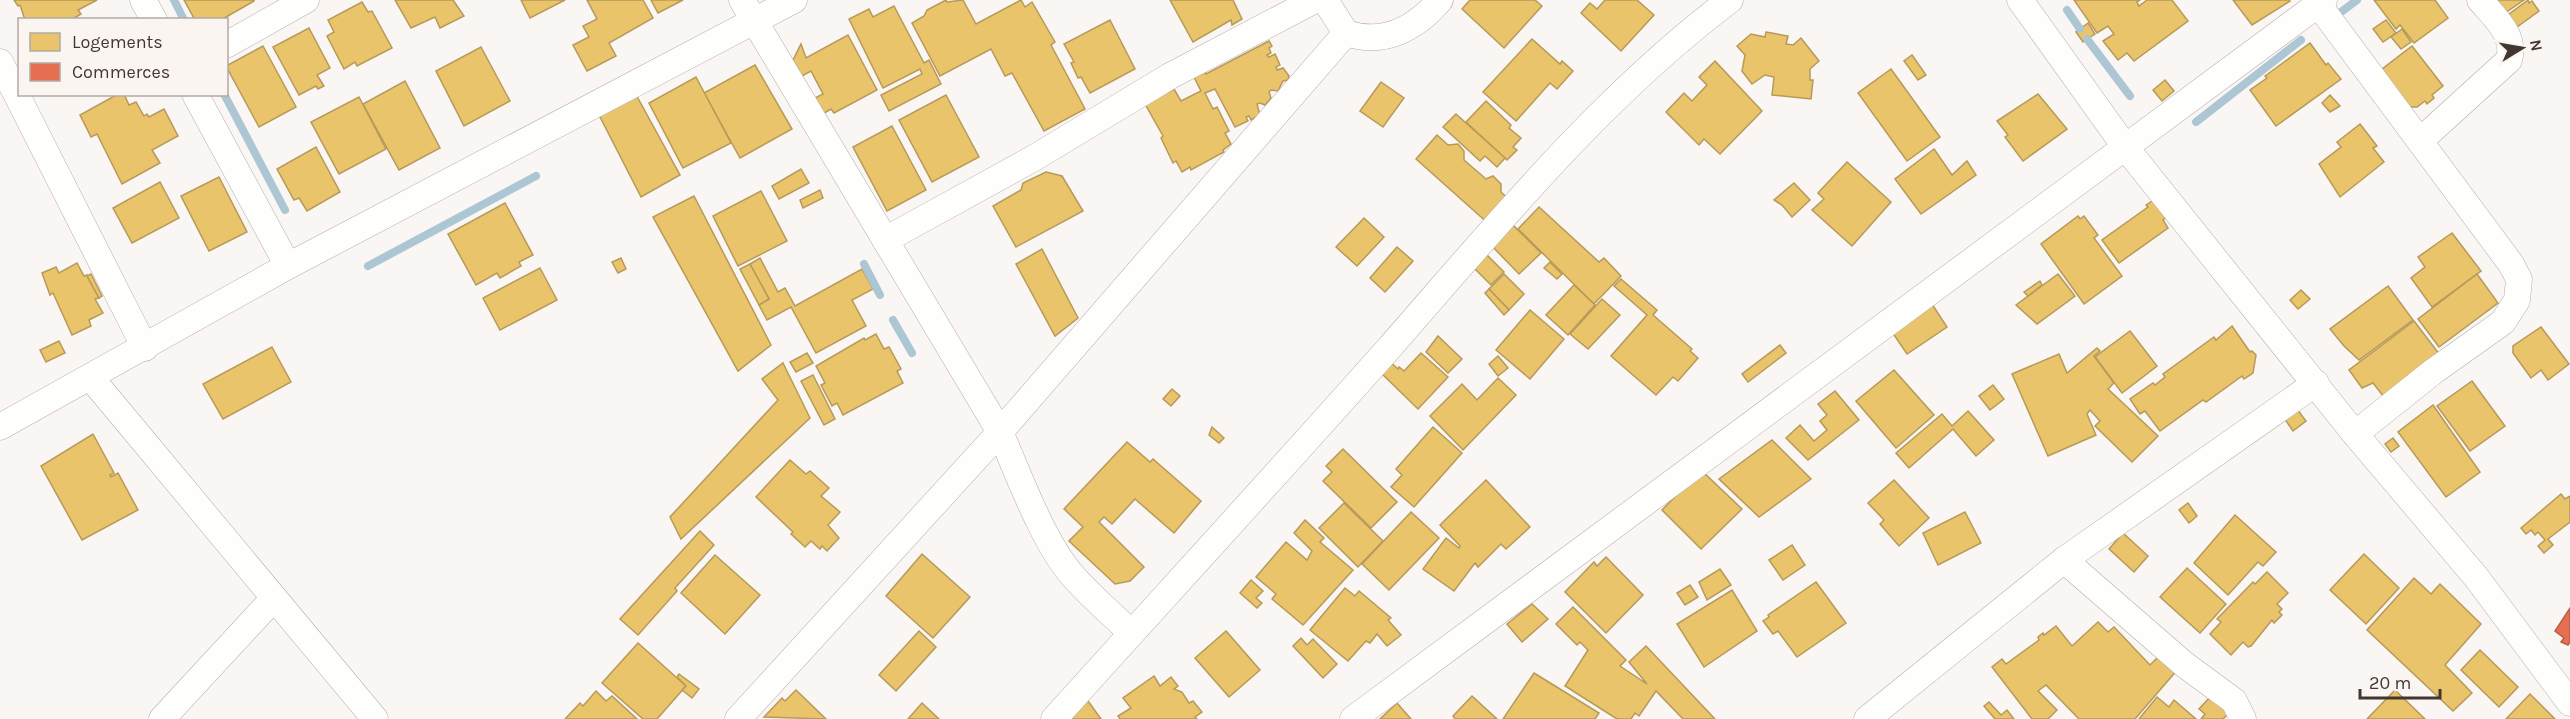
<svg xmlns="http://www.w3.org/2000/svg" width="2570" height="719" viewBox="0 0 2570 719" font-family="Karla,sans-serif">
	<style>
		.homes { fill: #e9c46a; stroke: #b79959; stroke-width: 1.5 }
		.shops { fill: #e76f51; stroke: #b65e47; stroke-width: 1.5 }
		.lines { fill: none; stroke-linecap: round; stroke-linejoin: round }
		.stream { stroke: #acc6d4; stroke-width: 8 }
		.minor-casing { stroke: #b5aeaa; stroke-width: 27 }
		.minor { stroke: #fefefd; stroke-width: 26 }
	</style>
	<rect width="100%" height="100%" fill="#f9f6f4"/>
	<g class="homes">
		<path d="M 14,0 L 97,0 L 78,10 L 81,14 L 71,20 L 25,20 L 20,5 L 18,6 Z"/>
		<path d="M 184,0 L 254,0 L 254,1 L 221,20 L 195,20 Z"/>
		<path d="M 395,0 L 453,0 L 464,16 L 440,28 L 435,17 L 411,28 Z"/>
		<path d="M 521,0 L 565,0 L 530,18 Z"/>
		<path d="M 587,0 L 643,0 L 653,18 L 609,43 L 616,56 L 587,71 L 573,45 L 589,37 L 583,26 L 597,19 Z"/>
		<path d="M 651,0 L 683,0 L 658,13 Z"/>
		<path d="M 946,0 L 947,2 L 963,0 L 976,24 L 1021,0 L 1025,7 L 1032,2 L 1055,42 L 1051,45 L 1085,109 L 1044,131 L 1012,73 L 1005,76 L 991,49 L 940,76 L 912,23 L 924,16 L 927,10 Z"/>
		<path d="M 1170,0 L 1233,0 L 1242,19 L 1232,25 L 1231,20 L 1193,42 Z"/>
		<path d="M 1470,0 L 1535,0 L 1542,6 L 1504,48 L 1462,9 Z"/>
		<path d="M 1605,0 L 1637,0 L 1654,15 L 1621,51 L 1581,13 L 1590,3 L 1597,9 Z"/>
		<path d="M 2074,0 L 2140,0 L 2137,2 L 2139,6 L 2147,0 L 2172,0 L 2188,21 L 2134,61 L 2127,53 L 2118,60 L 2103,41 L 2114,34 L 2108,26 L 2097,33 Z"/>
		<path d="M 2233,0 L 2289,0 L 2290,1 L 2252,25 Z"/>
		<path d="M 2374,0 L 2435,0 L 2448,18 L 2414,43 L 2400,25 L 2396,29 Z"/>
		<path d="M 2496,0 L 2524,0 L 2505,13 Z"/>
		<path d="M 2528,0 L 2529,3 L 2532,1 L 2539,11 L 2517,27 L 2508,15 Z"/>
		<path d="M 362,2 L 368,12 L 372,11 L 392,48 L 357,66 L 355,62 L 344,69 L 327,36 L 334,32 L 328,20 Z"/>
		<path d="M 894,6 L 924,63 L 929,60 L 941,84 L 889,111 L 881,95 L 922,74 L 920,69 L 883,88 L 849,19 L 869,9 L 873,17 Z"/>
		<path d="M 1110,20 L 1135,69 L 1090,93 L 1081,77 L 1078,78 L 1071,63 L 1074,62 L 1064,44 Z"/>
		<path d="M 2386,20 L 2396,33 L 2383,42 L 2373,29 Z"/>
		<path d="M 2088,23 L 2095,34 L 2083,42 L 2076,32 Z"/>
		<path d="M 309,28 L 330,68 L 317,75 L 324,86 L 318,89 L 316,86 L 299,95 L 273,47 Z"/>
		<path d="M 2402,29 L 2411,42 L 2401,49 L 2391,37 Z"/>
		<path d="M 1766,32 L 1788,36 L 1786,44 L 1793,45 L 1801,38 L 1819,61 L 1810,69 L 1810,80 L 1813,80 L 1811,99 L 1772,95 L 1774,77 L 1765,75 L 1752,84 L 1742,71 L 1745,55 L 1737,46 L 1751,34 L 1765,37 Z"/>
		<path d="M 848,35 L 877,90 L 834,113 L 831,109 L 821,115 L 813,99 L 823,94 L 811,71 L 802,76 L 793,60 L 801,44 L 806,58 Z"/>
		<path d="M 1532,39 L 1560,64 L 1562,61 L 1573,71 L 1557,89 L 1550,83 L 1516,121 L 1483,92 Z"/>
		<path d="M 1269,41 L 1272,46 L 1269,48 L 1271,53 L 1267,55 L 1269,57 L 1275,54 L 1280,65 L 1276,67 L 1277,70 L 1283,68 L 1289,76 L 1288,80 L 1283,81 L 1278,91 L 1271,90 L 1269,92 L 1271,98 L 1265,105 L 1260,103 L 1257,104 L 1260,115 L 1251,120 L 1249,116 L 1246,117 L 1248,121 L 1235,127 L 1215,89 L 1205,93 L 1213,109 L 1217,107 L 1229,131 L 1225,133 L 1231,144 L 1223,150 L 1224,152 L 1191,170 L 1190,167 L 1182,172 L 1176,161 L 1173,163 L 1161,138 L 1163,136 L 1145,104 L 1174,89 L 1181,101 L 1201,91 L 1194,77 L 1205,72 L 1206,74 Z"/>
		<path d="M 2310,43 L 2326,65 L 2328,63 L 2341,79 L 2276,126 L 2250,90 L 2267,78 L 2265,76 Z"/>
		<path d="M 263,46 L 296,107 L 259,127 L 226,66 Z"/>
		<path d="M 2412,46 L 2443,86 L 2432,95 L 2434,98 L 2427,104 L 2425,101 L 2417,107 L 2397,107 L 2373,76 Z"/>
		<path d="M 481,47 L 510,101 L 464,126 L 436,71 Z"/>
		<path d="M 1912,55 L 1926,75 L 1918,80 L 1904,61 Z"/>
		<path d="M 1715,61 L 1762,111 L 1720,154 L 1704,139 L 1699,145 L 1666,112 L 1684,93 L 1692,101 L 1707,85 L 1699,77 Z"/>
		<path d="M 755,65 L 792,129 L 740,158 L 704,93 Z"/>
		<path d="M 1891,69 L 1940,137 L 1907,161 L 1858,93 Z"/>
		<path d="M 696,77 L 731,143 L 683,168 L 649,103 Z"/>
		<path d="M 2165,80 L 2174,91 L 2162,101 L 2153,90 Z"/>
		<path d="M 405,81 L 440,148 L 399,170 L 363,104 Z"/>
		<path d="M 1381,82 L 1404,98 L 1383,127 L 1360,111 Z"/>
		<path d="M 634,91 L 680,175 L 641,197 L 597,111 Z"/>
		<path d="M 118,94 L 124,94 L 129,105 L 136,102 L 144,116 L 147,114 L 149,117 L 164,109 L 178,136 L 152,150 L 160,163 L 122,184 L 97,134 L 91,137 L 80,115 Z"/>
		<path d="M 2038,94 L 2067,129 L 2023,161 L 2005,137 L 2008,135 L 1997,121 Z"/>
		<path d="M 946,95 L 979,157 L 932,182 L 899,120 Z"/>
		<path d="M 2330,95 L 2340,106 L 2330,112 L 2322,103 Z"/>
		<path d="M 359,97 L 386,149 L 339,174 L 311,122 Z"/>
		<path d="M 1486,101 L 1511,125 L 1509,128 L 1521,138 L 1513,147 L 1517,150 L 1507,160 L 1466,122 Z"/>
		<path d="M 1456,114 L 1505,158 L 1497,167 L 1485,156 L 1480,161 L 1443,127 Z"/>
		<path d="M 2360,124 L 2377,146 L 2373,148 L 2384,162 L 2340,197 L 2319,164 L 2341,147 L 2337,142 Z"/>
		<path d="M 892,126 L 926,190 L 887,211 L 853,147 Z"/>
		<path d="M 1437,135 L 1448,145 L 1458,144 L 1464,151 L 1464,160 L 1486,179 L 1493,176 L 1501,184 L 1501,192 L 1512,202 L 1490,225 L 1416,159 Z"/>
		<path d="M 316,147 L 340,192 L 307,211 L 299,198 L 294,200 L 277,169 Z"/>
		<path d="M 1934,149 L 1952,175 L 1967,161 L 1976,175 L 1921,214 L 1895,179 Z"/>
		<path d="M 1847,162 L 1891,202 L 1852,246 L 1812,210 L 1824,199 L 1818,193 Z"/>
		<path d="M 801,169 L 809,183 L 779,199 L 772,186 Z"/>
		<path d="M 1046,172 L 1062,176 L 1083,211 L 1016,247 L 993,206 L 1021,190 L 1023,183 Z"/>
		<path d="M 219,177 L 247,232 L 209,251 L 181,196 Z"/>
		<path d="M 160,182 L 179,218 L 132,243 L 113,208 Z"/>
		<path d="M 1794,183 L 1810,200 L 1792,217 L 1782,205 L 1774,200 Z"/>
		<path d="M 820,190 L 823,198 L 803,208 L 800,200 Z"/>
		<path d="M 761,191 L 787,241 L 738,266 L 713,216 Z"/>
		<path d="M 694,196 L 771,345 L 738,371 L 653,217 Z"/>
		<path d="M 2155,199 L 2167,217 L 2163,220 L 2168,228 L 2119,263 L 2102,240 L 2148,207 L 2146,205 Z"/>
		<path d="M 505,203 L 533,255 L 519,262 L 521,266 L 500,278 L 497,273 L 476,285 L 448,234 Z"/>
		<path d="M 1539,207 L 1599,262 L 1604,258 L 1621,276 L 1594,304 L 1518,229 Z"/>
		<path d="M 2078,216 L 2080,219 L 2084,216 L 2098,235 L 2094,238 L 2122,276 L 2084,304 L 2041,244 Z"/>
		<path d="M 1364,218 L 1384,237 L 1357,266 L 1336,247 Z"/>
		<path d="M 1509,221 L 1541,253 L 1519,274 L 1488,242 Z"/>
		<path d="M 2452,233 L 2481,271 L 2432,307 L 2411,278 L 2425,267 L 2418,257 Z"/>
		<path d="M 1397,247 L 1413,261 L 1385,292 L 1370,278 Z"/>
		<path d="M 1042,249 L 1078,318 L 1055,336 L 1016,264 Z"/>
		<path d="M 1483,251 L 1504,272 L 1491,285 L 1470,264 Z"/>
		<path d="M 621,258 L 626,269 L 618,273 L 612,262 Z"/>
		<path d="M 760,258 L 778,292 L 785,288 L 795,306 L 862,269 L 873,289 L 852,300 L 866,326 L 816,353 L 791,307 L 767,320 L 759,305 L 769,299 L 750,264 Z"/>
		<path d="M 1550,262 L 1562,274 L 1557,279 L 1544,268 Z"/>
		<path d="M 77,263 L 84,276 L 87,275 L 99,298 L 95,299 L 103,313 L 89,320 L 91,326 L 72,335 L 53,293 L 50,295 L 42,273 L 56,267 L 59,273 Z"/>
		<path d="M 750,264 L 769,299 L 759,305 L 740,269 Z"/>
		<path d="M 540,268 L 557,300 L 500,330 L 483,298 Z"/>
		<path d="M 91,274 L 102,296 L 99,298 L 87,276 Z"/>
		<path d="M 1504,274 L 1524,294 L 1509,310 L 1489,289 Z"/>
		<path d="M 2058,274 L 2075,296 L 2037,324 L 2016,305 Z"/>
		<path d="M 2477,274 L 2498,303 L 2439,347 L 2418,319 Z"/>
		<path d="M 1621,279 L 1657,310 L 1653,315 L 1692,349 L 1690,351 L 1698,358 L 1678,381 L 1673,377 L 1656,395 L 1611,356 L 1647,315 L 1614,286 Z"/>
		<path d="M 2040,281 L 2042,285 L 2028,296 L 2024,292 Z"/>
		<path d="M 1574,285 L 1595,305 L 1568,335 L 1546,315 Z"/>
		<path d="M 2388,286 L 2413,320 L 2359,360 L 2344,346 L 2330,329 Z"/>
		<path d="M 1489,289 L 1509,310 L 1504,315 L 1485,293 Z"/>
		<path d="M 2301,290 L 2310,299 L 2298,309 L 2290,300 Z"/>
		<path d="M 1928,298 L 1947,327 L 1907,354 L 1888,326 Z"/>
		<path d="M 1602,299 L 1620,315 L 1588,349 L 1570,334 Z"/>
		<path d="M 1530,310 L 1564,339 L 1530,379 L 1496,350 Z"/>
		<path d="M 2414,321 L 2440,355 L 2384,397 L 2373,383 L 2362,388 L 2349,370 Z"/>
		<path d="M 2232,326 L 2250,352 L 2252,351 L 2256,355 L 2253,373 L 2244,379 L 2242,376 L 2206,402 L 2203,400 L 2160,431 L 2145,411 L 2140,414 L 2130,399 L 2153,383 L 2155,385 L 2165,377 L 2163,374 L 2214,337 L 2216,340 Z"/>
		<path d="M 2541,327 L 2569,364 L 2548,380 L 2541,370 L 2531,378 L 2513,353 L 2513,346 Z"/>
		<path d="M 2130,331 L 2157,366 L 2122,393 L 2095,357 Z"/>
		<path d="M 876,334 L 884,349 L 889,347 L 901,369 L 897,371 L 903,383 L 843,415 L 837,403 L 832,406 L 821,385 L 825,383 L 816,366 L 864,338 L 865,340 Z"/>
		<path d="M 1438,336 L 1462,359 L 1448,373 L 1426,352 Z"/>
		<path d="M 59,341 L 65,353 L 46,362 L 40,350 Z"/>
		<path d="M 1780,345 L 1786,353 L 1748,382 L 1742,374 Z"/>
		<path d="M 272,347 L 291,382 L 223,419 L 203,384 Z"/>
		<path d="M 2097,348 L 2100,351 L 2094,356 L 2114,383 L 2108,389 L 2158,436 L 2132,462 L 2095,426 L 2100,421 L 2090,410 L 2087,414 L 2096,435 L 2048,456 L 2012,374 L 2059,354 L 2067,373 Z"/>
		<path d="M 807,353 L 813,363 L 796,372 L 790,362 Z"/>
		<path d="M 1421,353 L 1448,377 L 1418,409 L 1377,369 L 1387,359 L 1398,369 L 1399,367 L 1404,371 Z"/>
		<path d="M 1498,356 L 1508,368 L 1498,376 L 1489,364 Z"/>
		<path d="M 783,363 L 810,418 L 681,539 L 670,517 L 778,400 L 762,379 Z"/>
		<path d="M 1894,370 L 1934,415 L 1896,448 L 1856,401 Z"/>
		<path d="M 813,375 L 835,419 L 824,425 L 801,381 Z"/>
		<path d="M 1498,378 L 1516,395 L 1463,450 L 1430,416 L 1462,384 L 1477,400 Z"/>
		<path d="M 2472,381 L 2505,426 L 2470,451 L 2437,406 Z"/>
		<path d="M 1993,385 L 2004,399 L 1990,410 L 1979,396 Z"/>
		<path d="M 1172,389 L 1180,396 L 1171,406 L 1163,399 Z"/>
		<path d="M 1835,391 L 1859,420 L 1808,460 L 1786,438 L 1800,425 L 1814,441 L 1827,430 L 1820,421 L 1827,415 L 1818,404 Z"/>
		<path d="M 2433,405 L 2480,472 L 2446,497 L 2398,432 Z"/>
		<path d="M 2297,409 L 2306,421 L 2293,431 L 2284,418 Z"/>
		<path d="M 1968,411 L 1994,440 L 1976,456 L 1953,429 L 1909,468 L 1896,453 L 1942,414 L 1952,426 Z"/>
		<path d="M 1212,427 L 1224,438 L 1219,443 L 1209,435 Z"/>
		<path d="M 1433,427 L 1462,453 L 1414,507 L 1391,487 L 1402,475 L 1396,469 Z"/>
		<path d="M 93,434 L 114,473 L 110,475 L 111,477 L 118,473 L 138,510 L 82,540 L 41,466 Z"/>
		<path d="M 2393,438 L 2399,446 L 2391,452 L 2385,444 Z"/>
		<path d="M 1772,440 L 1811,479 L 1759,517 L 1719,479 Z"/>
		<path d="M 1127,442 L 1150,462 L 1153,459 L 1201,501 L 1174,533 L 1135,499 L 1112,524 L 1104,517 L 1099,522 L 1144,567 L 1130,581 L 1115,584 L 1069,541 L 1083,527 L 1064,509 Z"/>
		<path d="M 1343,449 L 1397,502 L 1371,528 L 1323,481 L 1332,472 L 1326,466 Z"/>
		<path d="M 790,460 L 806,474 L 810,471 L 829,488 L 821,496 L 840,512 L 828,525 L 839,538 L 827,551 L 822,546 L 820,549 L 811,541 L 805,547 L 791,534 L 793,532 L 756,497 Z"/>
		<path d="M 1701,470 L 1742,509 L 1701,549 L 1662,510 Z"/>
		<path d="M 1486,480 L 1530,527 L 1506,549 L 1501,544 L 1478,567 L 1475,563 L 1454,591 L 1423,569 L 1446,538 L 1459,548 L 1460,546 L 1440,525 Z"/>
		<path d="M 1894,480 L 1929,518 L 1899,546 L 1880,524 L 1884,520 L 1868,503 Z"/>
		<path d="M 2561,494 L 2565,499 L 2570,496 L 2570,522 L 2548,539 L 2553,545 L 2544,553 L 2538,546 L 2545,540 L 2538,532 L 2535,535 L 2531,530 L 2526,534 L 2521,528 Z"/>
		<path d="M 1344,503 L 1383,541 L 1358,567 L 1319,528 Z"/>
		<path d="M 2188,503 L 2197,516 L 2189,523 L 2179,510 Z"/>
		<path d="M 1411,512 L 1439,538 L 1389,590 L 1362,564 Z"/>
		<path d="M 1965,512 L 1981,543 L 1938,565 L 1923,533 Z"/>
		<path d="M 2235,515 L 2276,552 L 2263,566 L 2258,562 L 2228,595 L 2194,563 Z"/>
		<path d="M 1305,520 L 1324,538 L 1320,542 L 1353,570 L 1303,625 L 1272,599 L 1276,594 L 1256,577 L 1286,542 L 1307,560 L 1312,551 L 1294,533 Z"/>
		<path d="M 700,531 L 714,545 L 675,588 L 677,591 L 638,635 L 620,619 Z"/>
		<path d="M 2123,533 L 2148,556 L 2134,572 L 2109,549 Z"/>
		<path d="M 1792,545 L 1805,565 L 1783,580 L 1769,560 Z"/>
		<path d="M 922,554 L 970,597 L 933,638 L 886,596 Z"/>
		<path d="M 2364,554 L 2399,588 L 2366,624 L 2330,590 Z"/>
		<path d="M 715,555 L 760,595 L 725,634 L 681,593 Z"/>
		<path d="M 1606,557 L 1643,595 L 1606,633 L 1565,592 L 1594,562 L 1597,566 Z"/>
		<path d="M 2187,568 L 2226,604 L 2200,633 L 2160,597 Z"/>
		<path d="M 1720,569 L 1731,585 L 1707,600 L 1699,582 Z"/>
		<path d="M 2267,572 L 2288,593 L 2277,604 L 2282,609 L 2279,612 L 2282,615 L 2274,623 L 2272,620 L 2251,646 L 2248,647 L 2243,642 L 2231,655 L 2210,634 L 2221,622 L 2217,619 L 2253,582 L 2255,584 Z"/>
		<path d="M 2414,578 L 2431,594 L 2440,584 L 2481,624 L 2445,665 L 2472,693 L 2453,711 L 2367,630 Z"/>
		<path d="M 1251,580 L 1263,591 L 1256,598 L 1262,603 L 1257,608 L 1240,593 Z"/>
		<path d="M 1816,582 L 1846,623 L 1797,657 L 1778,631 L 1773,634 L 1763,621 L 1769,617 L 1768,615 Z"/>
		<path d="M 1690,585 L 1698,597 L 1685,605 L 1677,593 Z"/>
		<path d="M 1345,588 L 1355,596 L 1359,591 L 1391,618 L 1388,620 L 1401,635 L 1387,646 L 1377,634 L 1370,643 L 1366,641 L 1348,661 L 1310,630 Z"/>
		<path d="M 1732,590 L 1757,631 L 1704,667 L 1677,624 Z"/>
		<path d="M 1532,604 L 1548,619 L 1522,642 L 1507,624 Z"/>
		<path d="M 1573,607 L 1626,660 L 1620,666 L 1647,684 L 1629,662 L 1646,646 L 1715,719 L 1683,719 L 1656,691 L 1639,716 L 1635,713 L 1631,719 L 1617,719 L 1565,686 L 1588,650 L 1580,642 L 1577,645 L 1556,624 Z"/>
		<path d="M 2098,622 L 2108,632 L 2114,627 L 2150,665 L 2161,654 L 2178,669 L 2135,719 L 2079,719 L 2046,685 L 2038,691 L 2057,710 L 2048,719 L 2032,719 L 1992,667 L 2002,659 L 2006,664 L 2039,640 L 2038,637 L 2043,633 L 2044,635 L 2056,626 L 2072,646 Z"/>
		<path d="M 919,631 L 936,647 L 896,691 L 879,675 Z"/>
		<path d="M 1226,631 L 1260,670 L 1229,697 L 1195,658 Z"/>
		<path d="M 1301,638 L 1307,645 L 1313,639 L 1337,664 L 1323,678 L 1293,646 Z"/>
		<path d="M 638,643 L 686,686 L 657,719 L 643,719 L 602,683 Z"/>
		<path d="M 2480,650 L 2518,687 L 2499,707 L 2461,670 Z"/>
		<path d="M 1534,673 L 1599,713 L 1595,719 L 1503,719 Z"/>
		<path d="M 679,674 L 699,689 L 692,698 L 682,690 L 686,686 L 677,677 Z"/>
		<path d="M 1154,676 L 1160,686 L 1171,677 L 1178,686 L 1174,689 L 1182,692 L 1189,703 L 1193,701 L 1202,712 L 1195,717 L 1197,719 L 1120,719 L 1118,716 L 1131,708 L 1123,698 Z"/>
		<path d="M 2209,688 L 2228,714 L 2223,719 L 2201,719 L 2205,714 L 2199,709 L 2211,696 Z"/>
		<path d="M 796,690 L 826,719 L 764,717 L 782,698 L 785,701 Z"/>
		<path d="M 2395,690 L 2425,719 L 2367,719 Z"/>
		<path d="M 596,691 L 606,701 L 612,696 L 637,719 L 565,719 L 580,703 L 583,706 Z"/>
		<path d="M 2530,694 L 2555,719 L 2506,719 Z"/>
		<path d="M 1472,696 L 1497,719 L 1455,719 L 1453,716 Z"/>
		<path d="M 2157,697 L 2169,707 L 2174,700 L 2196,719 L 2139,719 Z"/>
		<path d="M 1088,701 L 1101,719 L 1064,719 Z"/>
		<path d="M 1989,702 L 2001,715 L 2007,710 L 2014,719 L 1995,719 L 1984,706 Z"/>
		<path d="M 922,703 L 939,719 L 908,719 Z"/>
		<path d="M 1397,703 L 1411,719 L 1380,719 Z"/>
	</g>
	<path class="shops" d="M 2570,608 L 2570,642 L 2568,645 L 2561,642 L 2564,638 L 2555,631 Z"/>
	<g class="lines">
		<g class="stream">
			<path d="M 174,0 L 184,20"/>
			<path d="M 2067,10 L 2080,29"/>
			<path d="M 2337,15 L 2357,0"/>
			<path d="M 2087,39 L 2130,96"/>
			<path d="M 224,94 L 285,210"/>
			<path d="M 2196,122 L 2301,40"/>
			<path d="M 864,264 L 880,295"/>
			<path d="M 368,266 L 536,176"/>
			<path d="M 893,320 L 912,353"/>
		</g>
		<defs>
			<g id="minor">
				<path d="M 143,0 L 154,20"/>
				<path d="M 742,0 L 1000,432 C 1019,475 1042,540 1072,575 C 1090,596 1112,614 1131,633"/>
				<path d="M 2020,0 L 2126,148 L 2355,434 L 2476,577 L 2570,703"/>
				<path d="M 2318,4 L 2511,264 L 2519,279 L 2517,300 L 2503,322 L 2434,371 L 2355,434"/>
				<path d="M 1346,33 C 1384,46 1416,28 1440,0"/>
				<path d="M 226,45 L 306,0"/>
				<path d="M 0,62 L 145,348"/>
				<path d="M 195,94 L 288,266"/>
				<path d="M 2421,140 L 2509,60 C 2516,35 2495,18 2480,0"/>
				<path d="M 885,240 L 1034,158 L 1170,76 L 1315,0"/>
				<path d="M 91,378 L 375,719"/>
				<path d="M 0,427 L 288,266 L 794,0"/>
				<path d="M 2064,560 L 2185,665 L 2234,701 L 2243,719"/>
				<path d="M 162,719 L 274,598"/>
				<path d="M 738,719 L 1000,432 L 1346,33 L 1325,0"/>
				<path d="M 1054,719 C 1166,595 1279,472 1390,347 C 1496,226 1600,98 1730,0"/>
				<path d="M 1353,719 L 2324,0"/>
				<path d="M 1867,719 L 2064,560 L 2316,383"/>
			</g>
		</defs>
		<use href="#minor" class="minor-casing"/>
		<use href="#minor" class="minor"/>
	</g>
	<rect x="18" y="18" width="210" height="78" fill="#fbf5f2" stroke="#b1a9a4" stroke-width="1.5"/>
	<rect x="30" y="33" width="30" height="18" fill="#e9c46a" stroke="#b1a9a4" stroke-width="1.5"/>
	<text x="72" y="48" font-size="18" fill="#423630">Logements</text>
	<rect x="30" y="63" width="30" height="18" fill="#e76f51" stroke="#b1a9a4" stroke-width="1.5"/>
	<text x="72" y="78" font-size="18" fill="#423630">Commerces</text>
	<g transform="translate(2522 48) rotate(79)" stroke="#fbf5f2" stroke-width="4.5" paint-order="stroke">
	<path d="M0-4.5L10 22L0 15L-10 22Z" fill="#423630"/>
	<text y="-9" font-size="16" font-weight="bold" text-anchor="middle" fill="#423630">N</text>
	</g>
	<path d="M2360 689v9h80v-9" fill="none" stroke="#423630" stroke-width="3"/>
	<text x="2369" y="689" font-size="18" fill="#423630" stroke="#fbf5f2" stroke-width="4.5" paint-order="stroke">20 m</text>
</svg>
